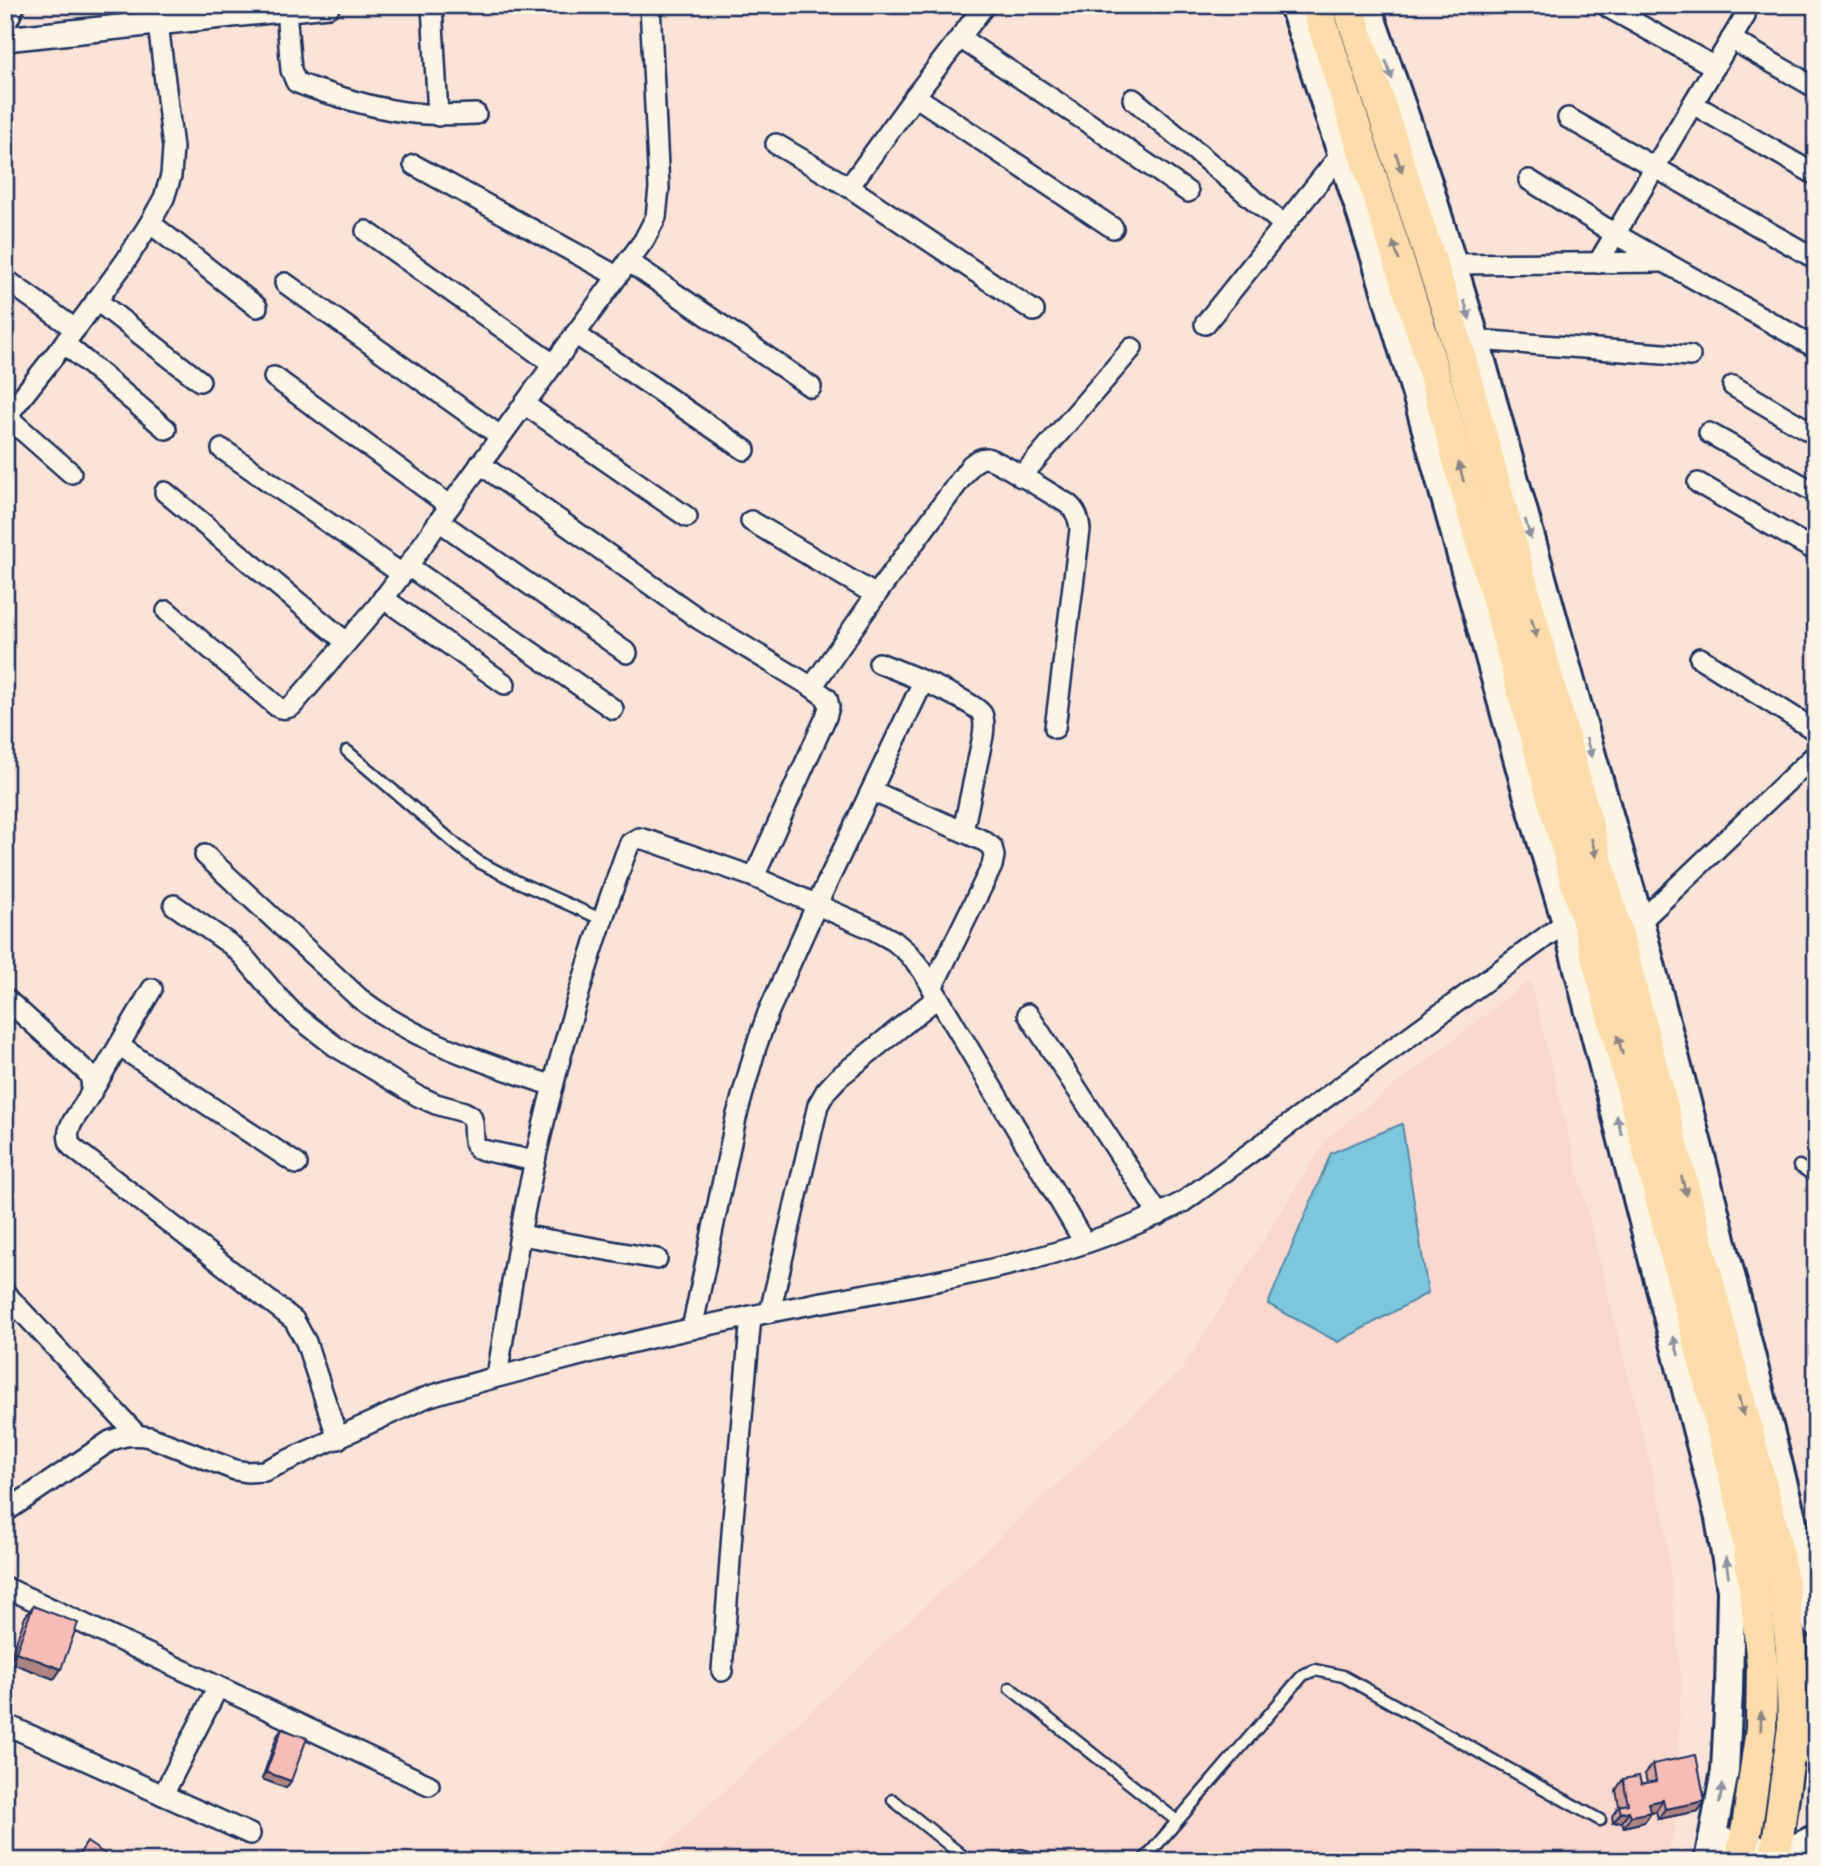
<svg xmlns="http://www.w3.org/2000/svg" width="1821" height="1866" viewBox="0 0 1821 1866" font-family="Kalam,sans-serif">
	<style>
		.built { fill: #fad8cd }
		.water { fill: #7dc7dd; stroke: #568aaa; stroke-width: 2 }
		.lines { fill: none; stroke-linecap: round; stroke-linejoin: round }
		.service-casing { stroke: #1b2f5e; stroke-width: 15 }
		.minor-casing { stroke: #1b2f5e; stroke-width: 24 }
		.tertiary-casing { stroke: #1b2f5e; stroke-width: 28 }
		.secondary-casing { stroke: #1b2f5e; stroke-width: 32 }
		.primary-casing { stroke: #1b2f5e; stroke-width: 35 }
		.service { stroke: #fcf5e5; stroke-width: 10 }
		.minor { stroke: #fcf5e5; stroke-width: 19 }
		.tertiary { stroke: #fcf5e5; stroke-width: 23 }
		.secondary { stroke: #fcf5e5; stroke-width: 26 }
		.primary { stroke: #fddcac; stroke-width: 30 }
		.wall { fill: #d5a29d; stroke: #1b2f5e; stroke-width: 2 }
		.shaded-wall { fill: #ae8480; stroke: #1b2f5e; stroke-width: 2 }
		.building { fill: #f8bcb7; stroke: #1b2f5e; stroke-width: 2 }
		.oneway { fill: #8c92a2 }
		.oneway2 { fill: #8c8685 }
	</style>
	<rect width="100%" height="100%" fill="#fbe4d7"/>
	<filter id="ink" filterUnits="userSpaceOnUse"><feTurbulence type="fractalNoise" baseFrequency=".0143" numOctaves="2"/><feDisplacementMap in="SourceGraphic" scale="14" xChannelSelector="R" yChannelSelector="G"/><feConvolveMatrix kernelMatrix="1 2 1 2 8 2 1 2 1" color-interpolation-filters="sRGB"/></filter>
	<g filter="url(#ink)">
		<path class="built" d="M 1530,980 L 1665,1524 L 1681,1680 L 1675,1830 L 1663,1861 L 648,1861 L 1183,1368 L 1328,1137 Z"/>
		<path class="water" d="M 1402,1124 L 1428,1293 L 1338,1342 L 1268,1304 L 1331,1153 Z"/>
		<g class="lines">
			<defs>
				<g id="service">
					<path d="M 347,751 L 459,847 L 479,862 L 516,881 L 601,919"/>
					<path d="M 1799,1166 L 1816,1177"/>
					<path d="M 1010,1688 L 1177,1821"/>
					<path d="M 893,1800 L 969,1861"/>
					<path d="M 1004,1861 C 1016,1854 1023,1853 1035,1861"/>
					<path d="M 1143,1861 L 1303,1675 L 1315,1670 L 1343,1676 L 1600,1820"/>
				</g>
				<g id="minor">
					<path d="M 432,5 L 438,116"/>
					<path d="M 985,5 L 915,96 L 849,187 L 1034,311"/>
					<path d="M 1609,8 L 1715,67"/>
					<path d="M 286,10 L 291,70 L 296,82 C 309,88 323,92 337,96 C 387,112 423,117 476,114"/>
					<path d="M 5,26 L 15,5"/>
					<path d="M 960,38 L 1090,124 L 1188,192"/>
					<path d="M 1731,39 L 1816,88"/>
					<path d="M 915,96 L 1113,228"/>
					<path d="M 1133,99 L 1284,225"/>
					<path d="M 1693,104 L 1816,175"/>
					<path d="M 1568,118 L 1816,259"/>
					<path d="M 776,144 L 849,187"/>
					<path d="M 414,165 L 617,276"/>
					<path d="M 1529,180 L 1615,234 L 1816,348"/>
					<path d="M 150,223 L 257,307"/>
					<path d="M 366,231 L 553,364"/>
					<path d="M 628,261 L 811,387"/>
					<path d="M 1598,263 L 1745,16"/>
					<path d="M 1453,264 L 1665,262"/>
					<path d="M 5,279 L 75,329"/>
					<path d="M 285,283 L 500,436"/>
					<path d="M 96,300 L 200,381"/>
					<path d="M 1205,324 L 1341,154"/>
					<path d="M 575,334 L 745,450"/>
					<path d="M 1476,340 L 1690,356"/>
					<path d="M 64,343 L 166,429"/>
					<path d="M 274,377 L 450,506"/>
					<path d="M 1733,386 L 1816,435"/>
					<path d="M 524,404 L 687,517"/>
					<path d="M 5,415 L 71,473"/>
					<path d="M 7,416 L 77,327 L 125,262 L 150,223 L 164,198 L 171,176 L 173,148 L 158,23"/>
					<path d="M 1709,433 L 1816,493"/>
					<path d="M 222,449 L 402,574"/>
					<path d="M 480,464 L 699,619 L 812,687 L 827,698 L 829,707 L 826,717 L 754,877"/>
					<path d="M 1021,477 L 1132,348"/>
					<path d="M 1698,483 L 1816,551"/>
					<path d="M 165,492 L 346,642"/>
					<path d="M 439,521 L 627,653"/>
					<path d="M 751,521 L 876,595"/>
					<path d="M 408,566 L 613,709"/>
					<path d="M 383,598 L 505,684"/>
					<path d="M 167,611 L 274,704 C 280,710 285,709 292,706 L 377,607 L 408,566 L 439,521 L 644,240 L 656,217 L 659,188 L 650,5"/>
					<path d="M 1700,658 L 1816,731"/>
					<path d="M 879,663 C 897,670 975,701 982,714 C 985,721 984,729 983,736 L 963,831"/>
					<path d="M 812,687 L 876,595 L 971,465 C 976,461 980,458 986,458 C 997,459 1054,496 1068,504 C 1077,512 1079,519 1080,530 L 1055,728"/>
					<path d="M 872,791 L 984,841 L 992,847 L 994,856 L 992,866 L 932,988"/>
					<path d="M 205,855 L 359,998 C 418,1043 484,1062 553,1086"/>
					<path d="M 174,905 L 231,945 L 243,956 L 276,995 L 295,1015 L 335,1046 L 418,1096 L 436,1104 L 464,1112 L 471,1116 L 473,1122 L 474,1142 L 478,1149 L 535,1161"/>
					<path d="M 1640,922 L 1816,754"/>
					<path d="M 5,998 L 88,1073 C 105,1101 55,1120 72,1147 L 294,1320 L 306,1342 L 338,1439"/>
					<path d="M 1028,1014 L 1159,1215"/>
					<path d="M 119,1046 L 297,1164"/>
					<path d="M 90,1095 L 152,989"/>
					<path d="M 521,1235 L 657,1259"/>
					<path d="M 5,1293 L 136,1434"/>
					<path d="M 770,1312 L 818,1105 L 826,1091 L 838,1078 L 938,997"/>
					<path d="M 692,1329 L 736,1118 L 756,1047 L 768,1013 L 817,904 L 923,682"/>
					<path d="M 497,1376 C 507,1317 515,1257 527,1198 C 551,1080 584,968 625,855 L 630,843 L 639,838 L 650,841 L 754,877 L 874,930 L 894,941 L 908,953 L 922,970 L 1084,1242"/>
					<path d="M 5,1512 L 110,1441 C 125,1435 135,1434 150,1437 L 235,1470 L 247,1472 L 264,1471 L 427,1397 C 464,1385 502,1376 539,1366 C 628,1342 717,1322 807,1305 C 934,1281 1067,1263 1183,1202 L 1566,922"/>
					<path d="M 5,1587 L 429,1785"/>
					<path d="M 722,1671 L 733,1519 L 751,1316"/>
					<path d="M 5,1724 L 250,1834"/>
					<path d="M 163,1795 L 218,1687"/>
				</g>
				<path id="tertiary" d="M 5,39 L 328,5"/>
				<g id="secondary">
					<path d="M 1293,5 L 1377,264 L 1420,408 L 1529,801 L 1566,922 L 1719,1518 L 1731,1590 L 1729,1691 L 1725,1771 L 1708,1861"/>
					<path d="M 1367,5 L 1427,179 L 1476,340 L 1577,703 L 1640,922 L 1699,1148 L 1801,1553 L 1816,1624"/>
					<path d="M 1725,1842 L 1776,1852 L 1799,1846 L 1816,1838"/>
				</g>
				<g id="primary">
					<path d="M 1316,5 L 1424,339 L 1594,947 L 1743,1510 L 1756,1602 L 1762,1666 L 1761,1729 L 1747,1827 L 1740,1861"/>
					<path d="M 1348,5 L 1452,326 L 1617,932 L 1772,1524 L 1783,1581 L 1791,1649 L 1793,1727 L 1776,1852 L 1774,1861"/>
					<path d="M 1793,1727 L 1816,1754"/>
				</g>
			</defs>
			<use href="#service" class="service-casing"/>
			<use href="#minor" class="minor-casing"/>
			<use href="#tertiary" class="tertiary-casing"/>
			<use href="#secondary" class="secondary-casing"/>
			<use href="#primary" class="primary-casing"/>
			<use href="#service" class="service"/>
			<use href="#minor" class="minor"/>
			<use href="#tertiary" class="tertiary"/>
			<use href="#secondary" class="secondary"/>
			<use href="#primary" class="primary"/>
		</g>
		<g class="wall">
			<path d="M 33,1606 L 61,1669 L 54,1679 L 9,1662 L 25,1617 Z"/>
			<path d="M 282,1729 L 291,1781 L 286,1788 L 262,1779 L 277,1736 Z"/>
			<path d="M 1653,1764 L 1705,1801 L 1698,1811 L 1658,1819 L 1656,1811 L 1651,1812 L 1644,1822 L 1624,1827 L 1622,1822 L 1613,1823 L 1612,1816 L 1619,1806 L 1616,1790 L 1623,1779 L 1641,1784 L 1647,1783 L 1645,1774 Z"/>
		</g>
		<g class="shaded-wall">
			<path d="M 16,1652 L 61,1669 L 54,1679 L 9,1662 Z"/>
			<path d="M 266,1772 L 291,1781 L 286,1788 L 262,1779 Z"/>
			<path d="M 1663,1800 L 1656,1811 L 1642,1814 L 1649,1803 Z"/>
			<path d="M 1705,1801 L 1698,1811 L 1658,1819 L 1665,1809 Z"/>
			<path d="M 1629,1811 L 1622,1822 L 1613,1823 L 1621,1813 Z"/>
			<path d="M 1651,1812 L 1644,1822 L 1624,1827 L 1631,1816 Z"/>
		</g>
		<g class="building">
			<path d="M 33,1606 L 78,1623 L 61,1669 L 16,1652 Z"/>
			<path d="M 282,1729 L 307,1738 L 291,1781 L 266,1772 Z"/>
			<path d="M 1696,1755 L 1705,1801 L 1665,1809 L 1663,1800 L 1649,1803 L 1651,1812 L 1631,1816 L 1629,1811 L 1621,1813 L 1619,1806 L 1628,1804 L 1623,1779 L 1639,1776 L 1641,1784 L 1656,1781 L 1653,1764 Z"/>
			<path d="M 87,1842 L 112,1859 L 111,1861 L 75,1861 Z"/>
		</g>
		<defs><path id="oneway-solid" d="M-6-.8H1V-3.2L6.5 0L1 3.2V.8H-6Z" transform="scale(1.75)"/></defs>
		<g class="oneway">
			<use href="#oneway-solid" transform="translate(1389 70) rotate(71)"/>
			<use href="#oneway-solid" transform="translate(1467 310) rotate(73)"/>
			<use href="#oneway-solid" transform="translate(1528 529) rotate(74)"/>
			<use href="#oneway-solid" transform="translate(1589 748) rotate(74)"/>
			<use href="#oneway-solid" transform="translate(1619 1125) rotate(-105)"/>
			<use href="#oneway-solid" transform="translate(1676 1346) rotate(-105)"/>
			<use href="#oneway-solid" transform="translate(1727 1567) rotate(-99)"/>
			<use href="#oneway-solid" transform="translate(1721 1794) rotate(-80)"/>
		</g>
		<g class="oneway2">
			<use href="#oneway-solid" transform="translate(1399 163) rotate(72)"/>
			<use href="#oneway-solid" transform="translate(1396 251) rotate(-108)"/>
			<use href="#oneway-solid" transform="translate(1461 472) rotate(-106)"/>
			<use href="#oneway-solid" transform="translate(1534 628) rotate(75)"/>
			<use href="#oneway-solid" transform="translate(1594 848) rotate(75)"/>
			<use href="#oneway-solid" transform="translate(1620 1045) rotate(-105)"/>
			<use href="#oneway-solid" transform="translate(1684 1186) rotate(75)"/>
			<use href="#oneway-solid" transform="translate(1741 1406) rotate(75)"/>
			<use href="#oneway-solid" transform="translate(1761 1721) rotate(-88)"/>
		</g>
	</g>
	<rect width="1821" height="1866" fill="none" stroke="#fcf5e5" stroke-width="28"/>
	<rect x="14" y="14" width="1793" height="1838" fill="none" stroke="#1b2f5e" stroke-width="2.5" filter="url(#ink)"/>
</svg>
